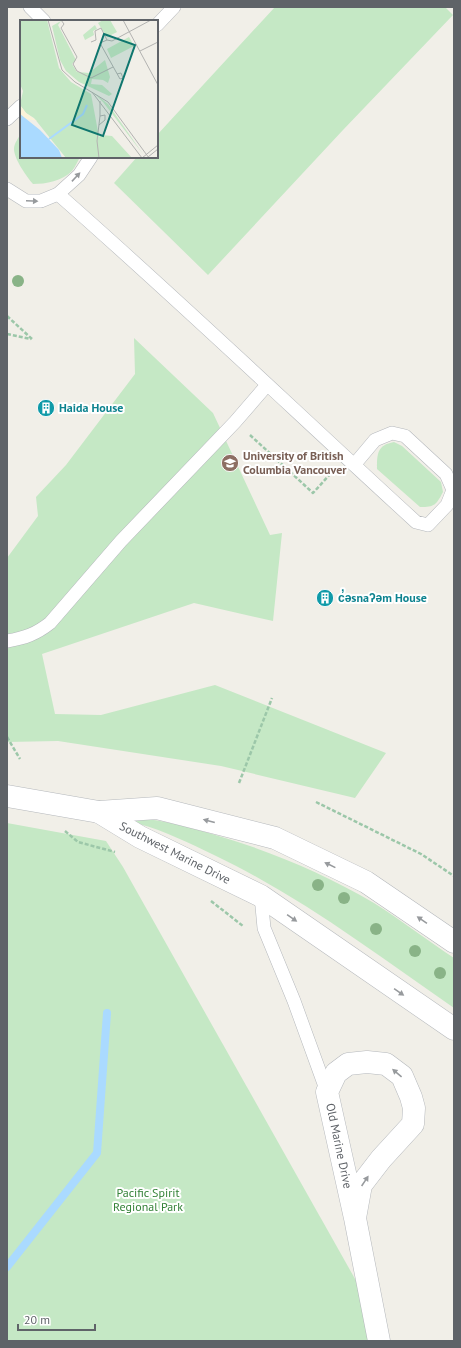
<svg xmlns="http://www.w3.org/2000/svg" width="461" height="1348" viewBox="0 0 461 1348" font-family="'PT Sans',sans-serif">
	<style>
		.green { fill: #c5e8c5 }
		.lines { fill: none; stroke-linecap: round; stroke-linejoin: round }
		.stream { stroke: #aadaff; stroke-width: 8 }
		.service-casing { stroke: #b5b8bc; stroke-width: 14 }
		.minor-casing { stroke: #b5b8bc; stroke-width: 23 }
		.tertiary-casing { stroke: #b5b8bc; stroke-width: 23 }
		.path { stroke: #9cc7a9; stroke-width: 2.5; stroke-dasharray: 4 2; stroke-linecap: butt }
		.service { stroke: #fff; stroke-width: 13 }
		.minor { stroke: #fff; stroke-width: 22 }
		.tertiary { stroke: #fff; stroke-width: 22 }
		.tree { fill: #89b387 }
		.oneway { fill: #979a9d }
		.labels { text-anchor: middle; stroke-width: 4; stroke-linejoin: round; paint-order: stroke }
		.culture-label { font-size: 12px; font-weight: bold; fill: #0d838f; stroke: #fff; text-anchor: start }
		.education-label { font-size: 12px; font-weight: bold; fill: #785e54; stroke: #fff; text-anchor: start }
		.street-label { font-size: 12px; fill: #5f6368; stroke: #fff }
		.park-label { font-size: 12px; fill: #348238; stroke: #fff }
		.inset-river { fill: none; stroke: #aadaff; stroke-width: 2 }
		.inset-road { fill: none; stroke: #b3b3b1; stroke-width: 1 }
		.view { fill: #0f766e; fill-opacity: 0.15; stroke: #0f766e; stroke-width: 2 }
		.inset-edge { fill: none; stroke: #5f6368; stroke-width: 2 }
	</style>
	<rect width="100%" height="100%" fill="#f1efe8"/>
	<g class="green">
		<path d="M 275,7 L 445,7 L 453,15 L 343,130 L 208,275 L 114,183 L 137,157 L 157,157 L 157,135 Z"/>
		<path d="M 21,134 L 21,157 L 80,157 C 78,161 75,167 72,171 C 62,181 46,184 33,184 C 27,177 14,159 14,149 C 14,144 18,138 21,134 Z"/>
		<path d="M 134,338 L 213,413 L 270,535 L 282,533 L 273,621 L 194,603 L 42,654 L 55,714 L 101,715 L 215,685 L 386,753 L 355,798 L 221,766 L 58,741 L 7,742 L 7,558 L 38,516 L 36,497 L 66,465 L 135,374 Z"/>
		<path d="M 394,442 L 402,446 L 441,482 L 443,492 C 436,505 435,507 420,507 L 377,469 C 377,454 377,445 394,442 Z"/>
		<path d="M 137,819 C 162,819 188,827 212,834 C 268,850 323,873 374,903 C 401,920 427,940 454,958 L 454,1008 C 376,954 300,896 214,855 C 189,843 165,831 139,824 L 136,822 Z"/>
		<path d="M 7,823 L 106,841 L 123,867 L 390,1341 L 7,1341 Z"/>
	</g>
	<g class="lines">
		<path class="stream" d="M 7,1267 L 97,1153 L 107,1013"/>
		<defs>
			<g id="service">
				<path d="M 30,7 L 44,21"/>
				<path d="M 157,25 L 174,7"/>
				<path d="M 7,119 L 21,106"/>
				<path d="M 7,189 L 26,201 L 41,201 L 58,194 L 79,175 L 91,157"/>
				<path d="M 58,194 C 180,301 297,413 416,522 L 428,525 L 447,505 L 453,490 L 446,474 L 405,436 L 392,433 L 375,440 L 354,465"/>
				<path d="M 7,641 C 25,638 36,634 50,623 L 121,541 L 235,422 L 267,385"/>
				<path d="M 261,896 L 264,928 L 294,1001 L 327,1092"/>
			</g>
			<path id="minor" d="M 355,1218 L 361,1185 L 381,1159 L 413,1124 L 414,1108 L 411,1097 L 402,1076 L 386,1064 L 367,1062 L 348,1064 L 336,1073 L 327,1092 L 355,1218 L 379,1341"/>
			<g id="tertiary">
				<path d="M 7,796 L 99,812 L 157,808 L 275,838 L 366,882 L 454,942"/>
				<path d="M 99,812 L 140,837 L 261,896 L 454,1029"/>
			</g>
		</defs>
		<use href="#service" class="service-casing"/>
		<use href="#minor" class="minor-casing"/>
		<use href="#tertiary" class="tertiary-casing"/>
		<g class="path">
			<path d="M 7,316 L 32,339"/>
			<path d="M 7,334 L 31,339"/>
			<path d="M 250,435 L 313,493 L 332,472"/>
			<path d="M 7,737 L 20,759"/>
			<path d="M 239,783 L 272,698"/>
			<path d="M 316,802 L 421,854 L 454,876"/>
			<path d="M 65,831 L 78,842 L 115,852"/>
			<path d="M 211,901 L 243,926"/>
		</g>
		<use href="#service" class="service"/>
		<use href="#minor" class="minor"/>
		<use href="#tertiary" class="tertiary"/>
	</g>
	<g class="tree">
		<circle cx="18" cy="281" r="6"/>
		<circle cx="318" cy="885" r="6"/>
		<circle cx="344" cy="898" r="6"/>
		<circle cx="376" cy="929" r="6"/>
		<circle cx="415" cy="951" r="6"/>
		<circle cx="440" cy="973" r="6"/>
	</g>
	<defs><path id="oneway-solid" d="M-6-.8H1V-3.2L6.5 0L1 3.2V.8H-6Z"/></defs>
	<g class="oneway">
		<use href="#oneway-solid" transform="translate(76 177) rotate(-47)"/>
		<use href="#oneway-solid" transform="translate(32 201) rotate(2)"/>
		<use href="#oneway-solid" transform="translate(209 821) rotate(-165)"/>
		<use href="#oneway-solid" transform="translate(330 865) rotate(-154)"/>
		<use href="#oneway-solid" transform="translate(292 918) rotate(35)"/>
		<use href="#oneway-solid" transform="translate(422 920) rotate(-146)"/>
		<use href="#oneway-solid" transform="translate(399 992) rotate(35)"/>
		<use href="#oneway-solid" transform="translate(397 1073) rotate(-140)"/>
		<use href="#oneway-solid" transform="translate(365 1181) rotate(-56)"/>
	</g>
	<defs>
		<symbol id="building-disc" viewBox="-11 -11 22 22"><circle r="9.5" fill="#0f9aa8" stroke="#fff"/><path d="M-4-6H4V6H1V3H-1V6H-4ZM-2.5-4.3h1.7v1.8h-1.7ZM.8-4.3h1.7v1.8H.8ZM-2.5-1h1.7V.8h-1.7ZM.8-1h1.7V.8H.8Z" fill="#fff"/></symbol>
		<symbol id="university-disc" viewBox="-11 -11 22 22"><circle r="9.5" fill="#8d6e63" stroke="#fff"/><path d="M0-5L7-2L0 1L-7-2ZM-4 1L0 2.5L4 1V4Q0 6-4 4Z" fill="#fff"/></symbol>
	</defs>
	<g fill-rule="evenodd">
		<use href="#building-disc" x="36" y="398" width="20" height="20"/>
		<use href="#university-disc" x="220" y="453" width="20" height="20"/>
		<use href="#building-disc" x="315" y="588" width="20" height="20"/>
	</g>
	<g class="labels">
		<g class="culture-label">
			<text x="59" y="412">Haida House</text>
			<text x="338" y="602">c̓əsnaʔəm House</text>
		</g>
		<g class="education-label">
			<text x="243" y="460">University of British<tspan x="243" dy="14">Columbia Vancouver</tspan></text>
		</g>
		<g class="street-label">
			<text transform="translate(175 853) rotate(27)" y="4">Southwest Marine Drive</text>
			<text transform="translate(339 1146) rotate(78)" y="4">Old Marine Drive</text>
		</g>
		<g class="park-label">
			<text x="148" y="1197">Pacific Spirit<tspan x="148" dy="14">Regional Park</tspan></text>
		</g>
	</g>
	<g transform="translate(20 20)">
		<rect width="138" height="138" fill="#f1efe8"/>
		<path d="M 0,0 L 27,0 L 39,48 L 51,62 L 71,74 L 79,117 L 81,115 L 92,116 L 112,138 L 46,138 L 14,98 L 6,93 L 0,85 L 3,71 L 0,64 ZM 83,0 L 90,0 L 97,12 L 87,17 L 78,3 ZM 41,1 L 38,5 L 56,40 L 52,44 L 57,52 L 69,53 L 85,40 L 90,57 L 88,63 L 83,60 L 72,59 L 71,64 L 82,65 L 92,74 L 89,76 L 59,62 L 46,51 L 40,40 L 32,6 ZM 75,5 L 77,9 L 73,11 L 74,15 L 65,20 L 63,15 ZM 109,17 L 114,26 L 91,38 L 87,29 ZM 74,73 L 88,84 L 123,134 L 83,82 Z" fill="#c5e8c5"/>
		<path d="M 0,75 L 0,85 L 6,93 L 17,101 L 3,98 L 0,94 Z" fill="#fbf3d9"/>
		<path d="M 0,94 L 20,110 L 39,130 L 42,138 L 0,138 Z" fill="#aadaff"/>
		<path class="inset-river" d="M 29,119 L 63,94 L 67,85"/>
		<path class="inset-road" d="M 28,0 L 42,50 L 55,62 L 88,82 L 129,138M 41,0 L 44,4 L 41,8 L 57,37 L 53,44 L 57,51 L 71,58 L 93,47M 103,0 L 138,65M 71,22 L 76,20 L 75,11 L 81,8 L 87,20M 120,31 L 138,22M 97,54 L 101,53 L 103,58 L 100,59 L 80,23 L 87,20 L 92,21 L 131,0M 72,72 L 122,138M 80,81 L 80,96M 128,137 L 138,129M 79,138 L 77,121 L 80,96 L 85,95 L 85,100 L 79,105M 122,138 L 138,125"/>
		<path class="view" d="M 84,14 L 115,25 L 83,116 L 52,105 Z"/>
		<rect width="138" height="138" class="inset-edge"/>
	</g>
	<rect width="461" height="1348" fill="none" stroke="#5f6368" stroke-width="16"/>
	<path d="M18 1324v6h77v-6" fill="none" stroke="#5f6368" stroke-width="2"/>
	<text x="24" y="1324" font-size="12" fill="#5f6368" stroke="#ffffff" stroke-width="3" paint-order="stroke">20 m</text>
</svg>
